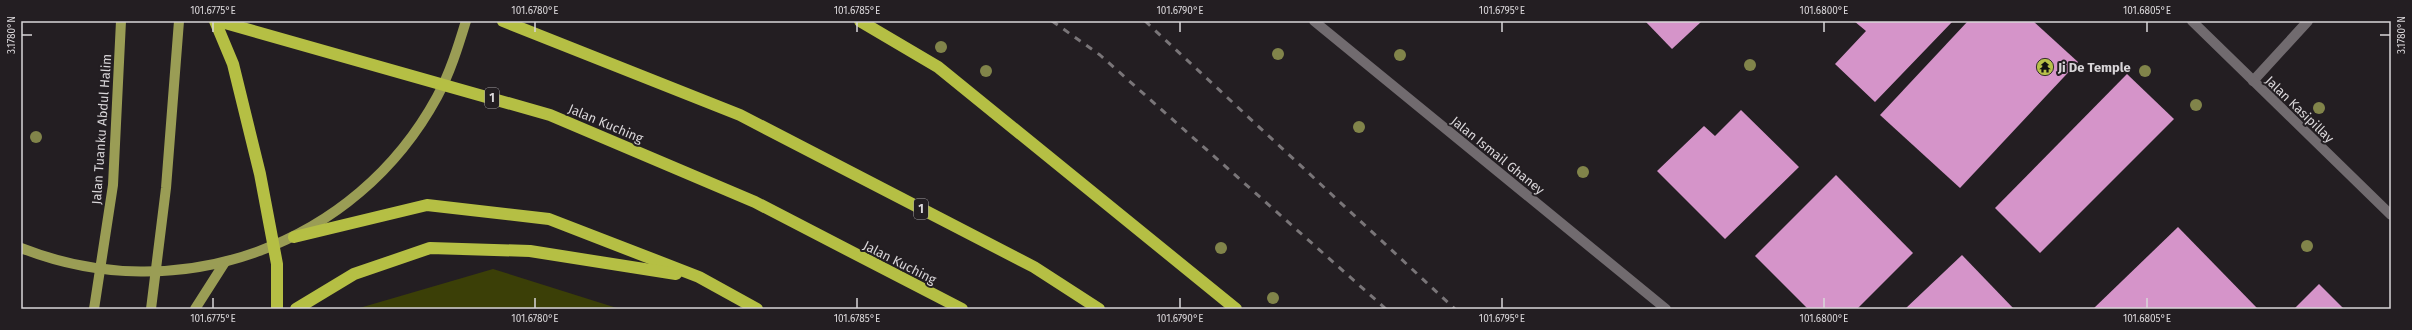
<svg xmlns="http://www.w3.org/2000/svg" width="2412" height="330" viewBox="0 0 2412 330" font-family="'Fira Sans',sans-serif">
	<style>
		.green { fill: #3b3f07 }
		.building { fill: #d594c9 }
		.lines { fill: none; stroke-linecap: round; stroke-linejoin: round }
		.lane { stroke: #716b6f; stroke-width: 10 }
		.street { stroke: #716b6f; stroke-width: 10 }
		.primary { stroke: #9a9d55; stroke-width: 10 }
		.highway { stroke: #b5bf44; stroke-width: 12 }
		.rail { stroke: #797578; stroke-width: 3; stroke-dasharray: 7 7; stroke-linecap: butt }
		.tree { fill: #81844a }
		.ticks { fill: none; stroke: #d9d6d9; stroke-width: 1.5 }
		.labels { text-anchor: middle; stroke-width: 4; stroke-linejoin: round; paint-order: stroke }
		.shield { fill: #231e22; stroke: #a29fa2; stroke-width: 1 }
		.shield-label { font-size: 12px; font-weight: bold; fill: #d9d6d9 }
		.poi-label { font-size: 13px; font-weight: bold; fill: #d9d6d9; stroke: #231e22; text-anchor: start }
		.street-label { font-size: 13px; fill: #d9d6d9; stroke: #231e22 }
		.neatline { fill: none; stroke: #d9d6d9; stroke-width: 1.5 }
		.ticks-label { font-size: 10px; text-anchor: middle; fill: #d9d6d9 }
	</style>
	<rect width="100%" height="100%" fill="#231e22"/>
	<path class="green" d="M 493,269 L 620,309 L 356,309 Z"/>
	<g class="building">
		<path d="M 1645,21 L 1702,21 L 1672,49 Z"/>
		<path d="M 1854,21 L 1953,21 L 1875,102 L 1835,64 L 1866,31 Z"/>
		<path d="M 1968,21 L 2033,21 L 2078,62 L 1960,188 L 1880,115 Z"/>
		<path d="M 2127,74 L 2174,119 L 2040,253 L 1995,208 Z"/>
		<path d="M 1741,110 L 1799,167 L 1725,239 L 1657,171 L 1704,126 L 1715,136 Z"/>
		<path d="M 1836,175 L 1913,253 L 1857,309 L 1808,309 L 1755,256 Z"/>
		<path d="M 2178,227 L 2257,308 L 2093,309 Z"/>
		<path d="M 1962,255 L 2014,309 L 1905,309 Z"/>
		<path d="M 2319,284 L 2344,309 L 2294,309 Z"/>
	</g>
	<g class="lines">
		<path class="lane" d="M 2253,81 L 2308,21"/>
		<g class="street">
			<path d="M 1314,21 L 1666,309"/>
			<path d="M 2192,21 L 2391,215"/>
		</g>
		<g class="primary">
			<path d="M 21,248 C 178,310 356,246 437,97 C 450,73 458,47 466,21"/>
			<path d="M 94,309 L 113,185 L 121,21"/>
			<path d="M 151,309 L 166,188 L 179,21"/>
			<path d="M 195,309 L 225,262"/>
		</g>
		<g class="highway">
			<path d="M 215,21 L 233,64 L 260,174 L 277,264 L 277,309"/>
			<path d="M 218,21 L 550,115 L 755,202 L 962,309"/>
			<path d="M 503,21 L 740,115 L 1034,267 L 1099,309"/>
			<path d="M 860,21 L 938,67 L 1236,309"/>
			<path d="M 294,237 L 427,205 L 549,219 L 699,277 L 757,309"/>
			<path d="M 296,309 L 354,274 L 430,248 L 530,251 L 676,274"/>
		</g>
		<g class="rail">
			<path d="M 1052,21 L 1100,55 L 1386,309"/>
			<path d="M 1145,21 L 1455,309"/>
		</g>
	</g>
	<g class="tree">
		<circle cx="941" cy="47" r="6"/>
		<circle cx="1278" cy="54" r="6"/>
		<circle cx="1400" cy="55" r="6"/>
		<circle cx="1750" cy="65" r="6"/>
		<circle cx="986" cy="71" r="6"/>
		<circle cx="2145" cy="71" r="6"/>
		<circle cx="2196" cy="105" r="6"/>
		<circle cx="2319" cy="108" r="6"/>
		<circle cx="1359" cy="127" r="6"/>
		<circle cx="36" cy="137" r="6"/>
		<circle cx="1583" cy="172" r="6"/>
		<circle cx="2307" cy="246" r="6"/>
		<circle cx="1221" cy="248" r="6"/>
		<circle cx="1273" cy="298" r="6"/>
	</g>
	<path class="ticks" d="M 213,22 L 213,32M 535,22 L 535,32M 857,22 L 857,32M 1180,22 L 1180,32M 1502,22 L 1502,32M 1824,22 L 1824,32M 2147,22 L 2147,32M 22,35 L 32,35M 2380,35 L 2390,35M 213,298 L 213,308M 535,298 L 535,308M 857,298 L 857,308M 1180,298 L 1180,308M 1502,298 L 1502,308M 1824,298 L 1824,308M 2147,298 L 2147,308"/>
	<defs>
		<symbol id="temple-disc" viewBox="-11 -11 22 22"><circle r="9.5" fill="#b7c148" stroke="#231e22"/><path d="M0-6L5-2H3V0L6.5 2.5H4V6H1.5V3h-3V6H-4V2.5H-6.5L-3 0V-2H-5Z" fill="#111"/></symbol>
	</defs>
	<g fill-rule="evenodd">
		<use href="#temple-disc" x="2035" y="57" width="20" height="20"/>
	</g>
	<g class="labels">
		<g class="shield">
			<rect x="485" y="88" width="14" height="20" rx="3"/>
			<rect x="914" y="199" width="14" height="20" rx="3"/>
		</g>
		<g class="shield-label">
			<text x="492" y="102">1</text>
			<text x="921" y="213">1</text>
		</g>
		<g class="poi-label">
			<text x="2058" y="72">Ji De Temple</text>
		</g>
		<g class="street-label">
			<text transform="translate(2300 109) rotate(44)" y="5">Jalan Kasipillay</text>
			<text transform="translate(606 123) rotate(23)" y="5">Jalan Kuching</text>
			<text transform="translate(101 129) rotate(-86)" y="5">Jalan Tuanku Abdul Halim</text>
			<text transform="translate(1498 155) rotate(39)" y="5">Jalan Ismail Ghaney</text>
			<text transform="translate(900 262) rotate(27)" y="5">Jalan Kuching</text>
		</g>
	</g>
	<rect width="2412" height="330" fill="none" stroke="#231e22" stroke-width="44"/>
	<rect x="22" y="22" width="2368" height="286" class="neatline"/>
	<g class="ticks-label">
		<text x="213" y="14">101.6775°E</text>
		<text x="535" y="14">101.6780°E</text>
		<text x="857" y="14">101.6785°E</text>
		<text x="1180" y="14">101.6790°E</text>
		<text x="1502" y="14">101.6795°E</text>
		<text x="1824" y="14">101.6800°E</text>
		<text x="2147" y="14">101.6805°E</text>
		<text transform="translate(11 35) rotate(-90)" y="4">3.1780°N</text>
		<text transform="translate(2401 35) rotate(-90)" y="4">3.1780°N</text>
		<text x="213" y="322">101.6775°E</text>
		<text x="535" y="322">101.6780°E</text>
		<text x="857" y="322">101.6785°E</text>
		<text x="1180" y="322">101.6790°E</text>
		<text x="1502" y="322">101.6795°E</text>
		<text x="1824" y="322">101.6800°E</text>
		<text x="2147" y="322">101.6805°E</text>
	</g>
</svg>
